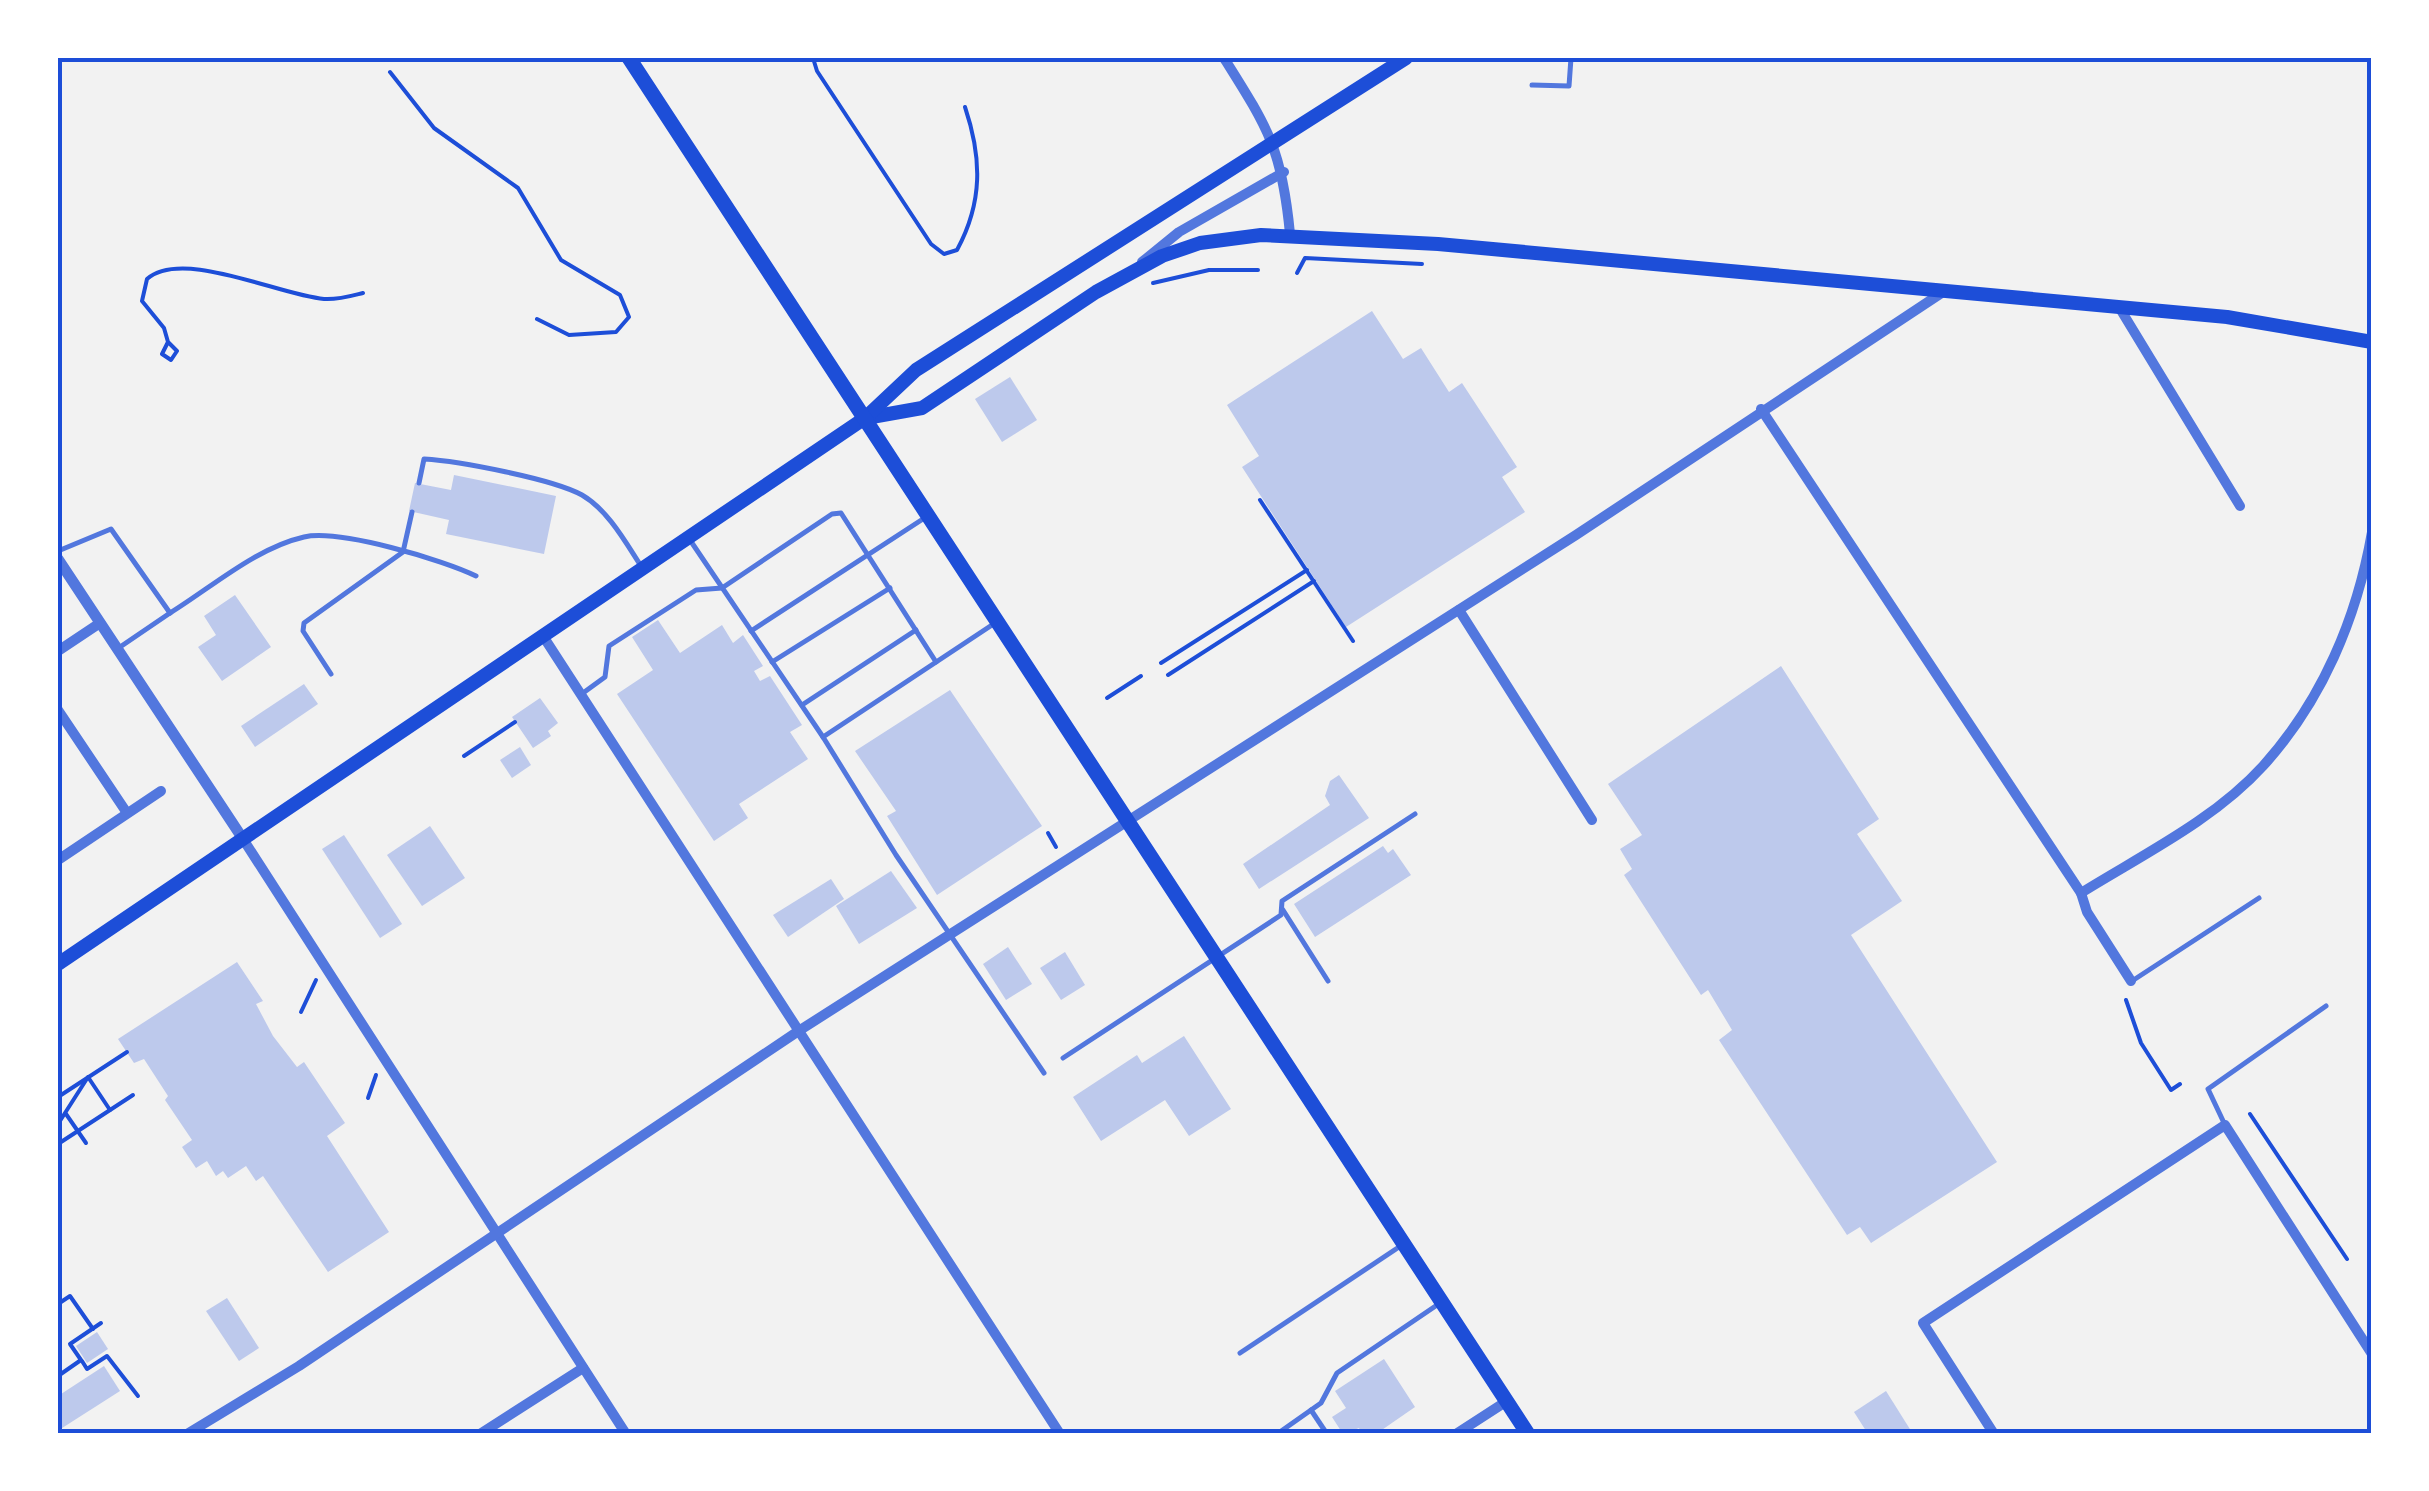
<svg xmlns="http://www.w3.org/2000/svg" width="2429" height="1491" viewBox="0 0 2429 1491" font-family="'Nunito Sans',sans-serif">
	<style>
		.building { fill: #bdc9ec }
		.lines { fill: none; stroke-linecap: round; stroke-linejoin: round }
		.path { stroke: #1d4ed8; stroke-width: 4 }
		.service { stroke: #5277de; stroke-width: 5 }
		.minor { stroke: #5277de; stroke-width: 10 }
		.tertiary { stroke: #5277de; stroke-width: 11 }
		.secondary { stroke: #1d4ed8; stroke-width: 14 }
		.primary { stroke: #1d4ed8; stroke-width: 15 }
		.neatline { fill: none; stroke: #1d4ed8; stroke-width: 4 }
	</style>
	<rect width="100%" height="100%" fill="#f2f2f2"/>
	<g class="building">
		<path d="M 1372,311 L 1403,359 L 1421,348 L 1449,392 L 1462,383 L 1517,467 L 1502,477 L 1525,512 L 1346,627 L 1242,467 L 1259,456 L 1227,405 Z"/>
		<path d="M 1010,377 L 1037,420 L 1002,442 L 975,399 Z"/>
		<path d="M 454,475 L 556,496 L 544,554 L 446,534 L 449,520 L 409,511 L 415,483 L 451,490 Z"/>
		<path d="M 235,595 L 271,647 L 222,681 L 198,647 L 216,635 L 204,616 Z"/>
		<path d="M 658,620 L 680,653 L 722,625 L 733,643 L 743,635 L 763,666 L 754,671 L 760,681 L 770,676 L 802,725 L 790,732 L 808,759 L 739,804 L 748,818 L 714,841 L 617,694 L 653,670 L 632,637 Z"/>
		<path d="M 1781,666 L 1879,819 L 1857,834 L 1902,901 L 1851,935 L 1997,1162 L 1871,1243 L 1860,1227 L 1847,1235 L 1719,1040 L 1732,1030 L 1708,990 L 1701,995 L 1624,875 L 1632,869 L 1620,849 L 1642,835 L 1608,784 Z"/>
		<path d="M 304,684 L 318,704 L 255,747 L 241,726 Z"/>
		<path d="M 950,690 L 1042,826 L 937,895 L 887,816 L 896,811 L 855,751 Z"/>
		<path d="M 540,698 L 558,723 L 548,731 L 551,736 L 533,748 L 512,717 Z"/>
		<path d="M 520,747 L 531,765 L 512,778 L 500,760 Z"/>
		<path d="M 1339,775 L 1369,818 L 1259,889 L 1243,864 L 1330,805 L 1325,796 L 1330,781 Z"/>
		<path d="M 430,826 L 465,878 L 422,906 L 387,855 Z"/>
		<path d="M 344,835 L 402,924 L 380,938 L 322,849 Z"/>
		<path d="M 1383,846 L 1388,853 L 1393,849 L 1411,875 L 1315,937 L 1294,904 Z"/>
		<path d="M 891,871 L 917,908 L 859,944 L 836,906 Z"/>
		<path d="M 831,879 L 844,899 L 788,937 L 773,915 Z"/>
		<path d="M 1008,947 L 1032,984 L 1006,1000 L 983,964 Z"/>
		<path d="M 1065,952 L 1085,985 L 1061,1000 L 1040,968 Z"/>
		<path d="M 237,962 L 263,1001 L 256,1004 L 273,1036 L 297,1067 L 304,1062 L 345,1123 L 327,1136 L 389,1232 L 328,1272 L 263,1176 L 256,1181 L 246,1166 L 228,1178 L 223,1171 L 216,1176 L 207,1161 L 196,1168 L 182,1147 L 192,1140 L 165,1100 L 168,1096 L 144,1059 L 134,1063 L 118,1039 Z"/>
		<path d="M 1184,1036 L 1231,1109 L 1189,1136 L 1165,1100 L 1101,1141 L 1073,1097 L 1137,1055 L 1142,1063 Z"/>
		<path d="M 227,1298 L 259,1348 L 239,1361 L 206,1311 Z"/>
		<path d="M 97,1332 L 108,1349 L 87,1363 L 76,1346 Z"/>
		<path d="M 1384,1359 L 1415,1407 L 1376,1434 L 1362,1434 L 1359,1428 L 1343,1434 L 1332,1417 L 1346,1408 L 1335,1391 Z"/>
		<path d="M 104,1366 L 120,1391 L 59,1430 L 58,1396 Z"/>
		<path d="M 1886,1391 L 1913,1434 L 1868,1434 L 1854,1412 Z"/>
	</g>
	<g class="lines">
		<g class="path">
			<path d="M 813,58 L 817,71 L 931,244 L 944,254 L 957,250 C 983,202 982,158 965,107"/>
			<path d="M 390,72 L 434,128 L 518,188 L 561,260 L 620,295 L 629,317 L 616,332 L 569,335 L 537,319"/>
			<path d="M 1297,273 L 1305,258 L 1422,264"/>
			<path d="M 1153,283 L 1209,270 L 1258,270"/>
			<path d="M 168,342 L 177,351 L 171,360 L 162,354 L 168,342 L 164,328 L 142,301 L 147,279 C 182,248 279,295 324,299 C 338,300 351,296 363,293"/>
			<path d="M 1260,500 L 1353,641"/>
			<path d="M 1161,663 L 1307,570"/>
			<path d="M 1168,675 L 1314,581"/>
			<path d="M 1107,698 L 1141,676"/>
			<path d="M 464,756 L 515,722"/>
			<path d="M 1048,833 L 1056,847"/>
			<path d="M 2126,1000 L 2141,1043 L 2171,1090 L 2180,1084"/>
			<path d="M 301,1012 L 316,980"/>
			<path d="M 58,1097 L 127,1052"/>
			<path d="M 368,1098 L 376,1075"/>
			<path d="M 66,1114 L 86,1143"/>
			<path d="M 2250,1114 L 2347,1259"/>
			<path d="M 58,1124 L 88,1077 L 110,1110"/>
			<path d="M 58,1144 L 133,1095"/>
			<path d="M 58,1304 L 70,1296 L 93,1329"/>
			<path d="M 82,1361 L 87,1369 L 107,1356 L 138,1396"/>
			<path d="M 58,1376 L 81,1360 L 70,1344 L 101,1323"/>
		</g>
		<g class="service">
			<path d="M 1532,85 L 1569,86 L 1571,58"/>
			<path d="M 419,483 L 424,459 C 459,461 553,479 582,495 C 608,510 626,543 641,566"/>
			<path d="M 690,540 L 823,737 L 995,623"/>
			<path d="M 58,551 L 111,529 L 170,613 L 120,647"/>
			<path d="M 170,613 C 212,587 256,548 304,537 C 339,529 444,560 476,576"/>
			<path d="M 751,631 L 926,517"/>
			<path d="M 772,662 L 890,588"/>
			<path d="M 331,674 L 303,631 L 304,623 L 403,552 L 412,512"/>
			<path d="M 583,693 L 605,677 L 609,646 L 696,590 L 722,588 L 832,514 L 841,513 L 936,662"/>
			<path d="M 802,705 L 916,630"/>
			<path d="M 823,737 L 896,855 L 1044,1073"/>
			<path d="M 1283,910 L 1328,981"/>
			<path d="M 2132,981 L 2259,898"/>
			<path d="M 1063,1058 L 1281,915 L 1282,901 L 1415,814"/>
			<path d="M 2225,1125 L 2208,1089 L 2326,1006"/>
			<path d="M 1240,1353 L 1402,1245"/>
			<path d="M 1311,1410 L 1327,1434"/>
			<path d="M 1277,1434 L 1321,1403 L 1337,1373 L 1440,1303"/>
		</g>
		<g class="minor">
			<path d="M 1224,58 C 1268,128 1282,149 1290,234"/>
			<path d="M 1142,262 L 1179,232 L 1284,172"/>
			<path d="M 2119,307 L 2240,506"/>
			<path d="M 1761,409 L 2081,893 L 2087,912 L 2131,981"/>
			<path d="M 1459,610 L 1592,820"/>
			<path d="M 543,636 L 1060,1434"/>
			<path d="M 58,651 L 100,623"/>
			<path d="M 58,710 L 127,813"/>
			<path d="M 243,839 L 626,1434"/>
			<path d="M 58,860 L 161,791"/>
			<path d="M 2081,893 C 2142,855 2214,820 2263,766 C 2322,701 2357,618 2372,532"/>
			<path d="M 187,1434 L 299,1366 L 797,1032 L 1576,535 L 1943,292"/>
			<path d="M 480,1434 L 583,1368"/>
			<path d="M 1456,1434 L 1507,1401"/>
			<path d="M 1994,1434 L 1923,1323 L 2225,1125 L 2372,1354"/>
		</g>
		<path class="tertiary" d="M 58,559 L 243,839"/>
		<g class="secondary">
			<path d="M 866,418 L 922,408 L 1096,292 L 1162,256 L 1200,243 L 1261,235 L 1438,244 L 2227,317 L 2372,342"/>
			<path d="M 58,964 L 865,418 L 916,370 L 1406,58"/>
		</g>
		<path class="primary" d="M 629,58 L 1528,1434"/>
	</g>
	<rect width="2429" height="1491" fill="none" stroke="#ffffff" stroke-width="120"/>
	<rect x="60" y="60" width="2309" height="1371" class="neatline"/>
</svg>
